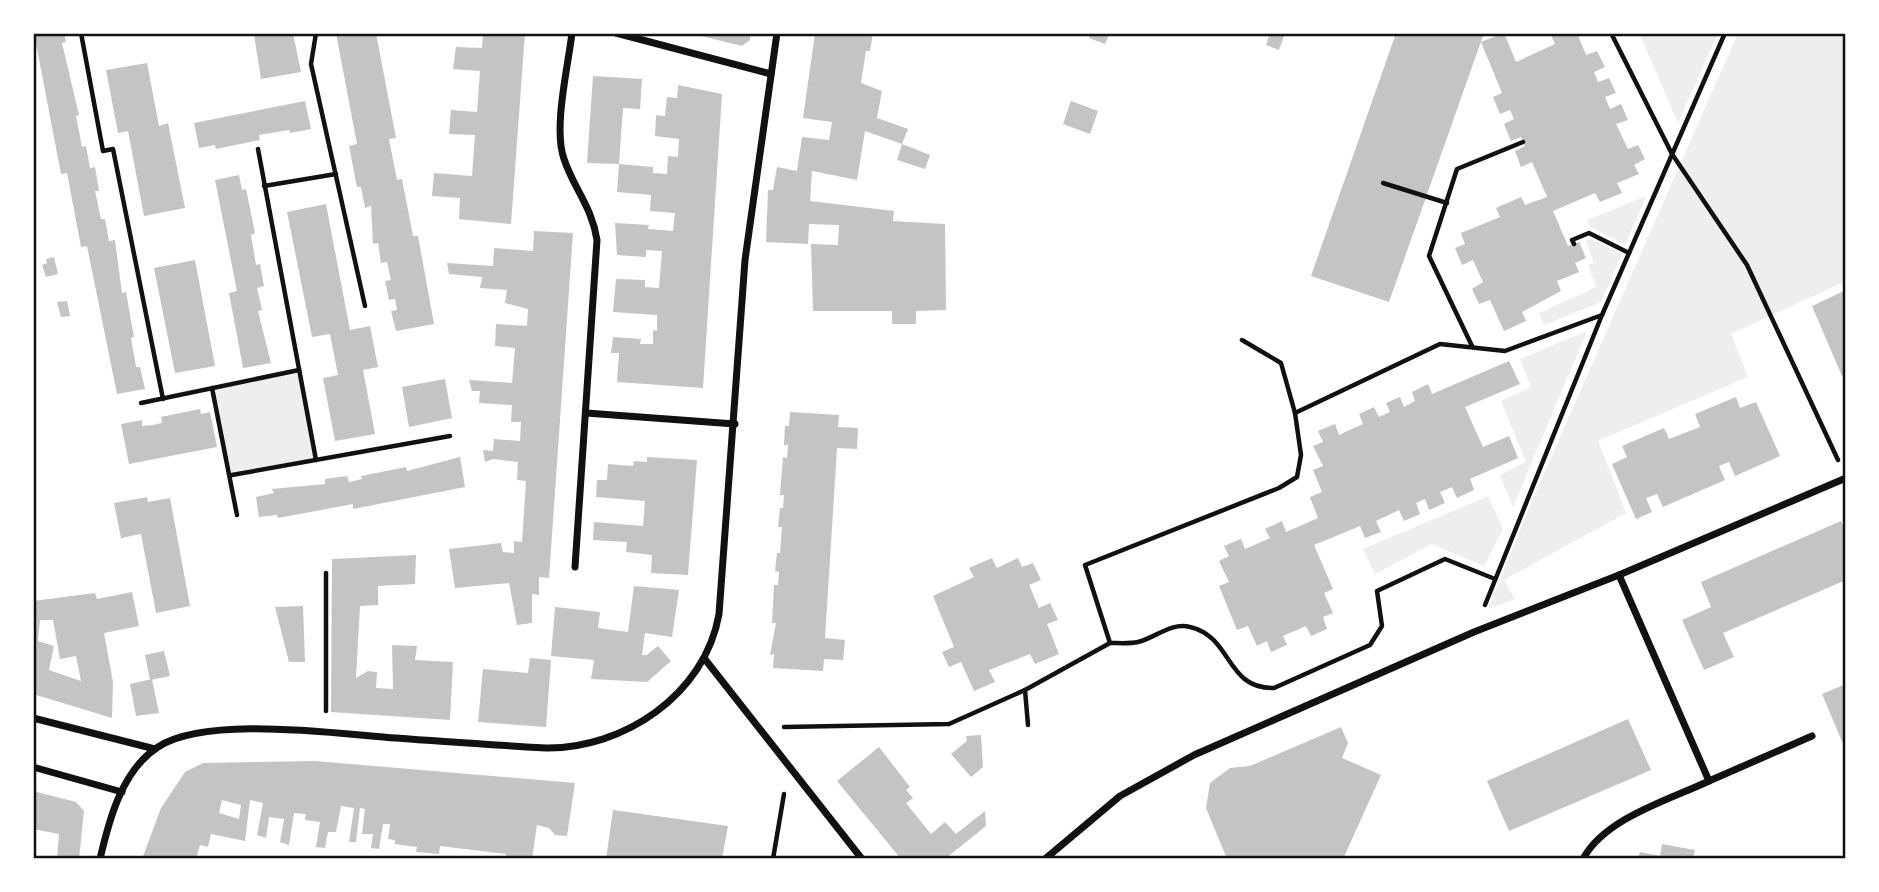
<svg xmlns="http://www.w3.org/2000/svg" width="1879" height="892" viewBox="0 0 1879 892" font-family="Helvetica,sans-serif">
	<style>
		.green { fill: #eee }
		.building { fill: #c4c4c4; fill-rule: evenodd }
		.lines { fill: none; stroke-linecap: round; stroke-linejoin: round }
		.path { stroke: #111; stroke-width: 4.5 }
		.minor { stroke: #111; stroke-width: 7 }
		.neatline { fill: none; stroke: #111; stroke-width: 2.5 }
	</style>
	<rect width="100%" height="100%" fill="#fff"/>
	<g class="green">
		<path d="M 1639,33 L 1718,33 L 1678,123 Z"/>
		<path d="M 1738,33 L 1846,33 L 1846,281 L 1731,334 L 1748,377 L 1598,441 L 1626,513 L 1504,580 L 1515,599 L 1488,609 L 1531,503 Z"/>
		<path d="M 1646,196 L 1625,245 L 1590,227 L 1587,220 Z"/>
		<path d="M 1592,239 L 1622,254 L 1601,302 L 1544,325 L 1539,313 L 1596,287 L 1588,265 L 1594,263 L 1586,241 Z"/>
		<path d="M 1587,331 L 1513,507 L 1500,475 L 1526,462 L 1501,401 L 1531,387 L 1520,359 Z"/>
		<path d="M 299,370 L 316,460 L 232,475 L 212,388 Z"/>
		<path d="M 1488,496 L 1503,529 L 1484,566 L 1432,544 L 1375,574 L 1363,549 Z"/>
	</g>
	<g class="building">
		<path d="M 34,33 L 64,33 L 66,42 L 62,43 L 79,115 L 76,116 L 82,147 L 86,146 L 90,168 L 95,167 L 99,191 L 95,191 L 101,219 L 105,219 L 109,241 L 115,240 L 122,293 L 126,292 L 134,337 L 131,338 L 136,367 L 140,367 L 145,389 L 117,394 L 87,246 L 81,247 L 67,173 L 61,174 Z"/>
		<path d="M 263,33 L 293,33 L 301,72 L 261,79 L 254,35 Z"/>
		<path d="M 336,33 L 376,33 L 396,138 L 389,139 L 397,180 L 402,179 L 413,236 L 418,236 L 434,324 L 396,331 L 391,311 L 397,310 L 395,299 L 389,300 L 385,281 L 391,280 L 387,262 L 381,263 L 378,243 L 373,244 L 371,206 L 365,208 L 361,187 L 357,187 L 349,146 L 357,144 Z"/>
		<path d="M 483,33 L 525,33 L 511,224 L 459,219 L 460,198 L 432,196 L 434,173 L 472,176 L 475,135 L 449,134 L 451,110 L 477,112 L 480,71 L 453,69 L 456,47 L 482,48 Z"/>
		<path d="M 689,33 L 751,33 L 750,40 L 742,46 Z"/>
		<path d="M 815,33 L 873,33 L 870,51 L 866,51 L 861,83 L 882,91 L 877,118 L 908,129 L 902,144 L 930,155 L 925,169 L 897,160 L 902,144 L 865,131 L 857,180 L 812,171 L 810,201 L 894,211 L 893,221 L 945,224 L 946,310 L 916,311 L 916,324 L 892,324 L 892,311 L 813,311 L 811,244 L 838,245 L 839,225 L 809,224 L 808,244 L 766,242 L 768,190 L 773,190 L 777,167 L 797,171 L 802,137 L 829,140 L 832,122 L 803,118 Z"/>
		<path d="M 1091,33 L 1109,35 L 1105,44 L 1089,38 Z"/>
		<path d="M 1270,33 L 1285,33 L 1279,50 L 1266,45 Z"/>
		<path d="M 1396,33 L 1484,33 L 1389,302 L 1311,276 Z"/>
		<path d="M 1504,33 L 1516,62 L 1555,44 L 1550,33 L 1577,33 L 1586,55 L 1597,51 L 1605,67 L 1594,72 L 1598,82 L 1609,78 L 1616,93 L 1605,97 L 1610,109 L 1621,104 L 1628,120 L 1616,124 L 1628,149 L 1638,145 L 1645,159 L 1634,165 L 1639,174 L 1617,183 L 1622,193 L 1600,202 L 1595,193 L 1553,211 L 1568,246 L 1579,242 L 1586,258 L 1575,263 L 1579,272 L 1557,281 L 1561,291 L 1522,312 L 1526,321 L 1504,331 L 1490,300 L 1479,304 L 1472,289 L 1483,282 L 1473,260 L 1462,265 L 1455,248 L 1465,244 L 1461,233 L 1500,217 L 1496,208 L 1521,197 L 1525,205 L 1547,197 L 1532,162 L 1521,167 L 1515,151 L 1525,146 L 1521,137 L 1511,141 L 1504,124 L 1514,119 L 1510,110 L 1500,114 L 1493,97 L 1502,93 L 1481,42 Z"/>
		<path d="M 147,63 L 159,126 L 168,123 L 185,208 L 144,216 L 128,131 L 118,133 L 106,70 Z"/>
		<path d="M 593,76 L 642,79 L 640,109 L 623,108 L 619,164 L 587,163 Z"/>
		<path d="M 678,85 L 722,94 L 703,388 L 617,382 L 619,353 L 611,353 L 613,337 L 641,339 L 640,344 L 653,344 L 653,330 L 657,331 L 657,315 L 613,312 L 616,279 L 645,280 L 645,287 L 659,288 L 662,251 L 646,250 L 646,257 L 617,255 L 615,223 L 649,225 L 648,229 L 673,231 L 675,213 L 650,211 L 651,195 L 617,192 L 619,164 L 653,167 L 653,173 L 667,174 L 668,156 L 678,157 L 679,139 L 655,136 L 656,115 L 665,116 L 667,97 L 677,98 Z"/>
		<path d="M 305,101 L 311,129 L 290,133 L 289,130 L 259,135 L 260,140 L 216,149 L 215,145 L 199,148 L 194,123 Z"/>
		<path d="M 1071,101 L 1098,111 L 1090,134 L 1063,124 Z"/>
		<path d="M 239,175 L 242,190 L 246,189 L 255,233 L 251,235 L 256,265 L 260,264 L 264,286 L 257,288 L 262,310 L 258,311 L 271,363 L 243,368 L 229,293 L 237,291 L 215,180 Z"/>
		<path d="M 326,204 L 350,330 L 370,326 L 378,367 L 363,370 L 375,434 L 335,441 L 323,378 L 338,375 L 330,334 L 312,337 L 287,212 Z"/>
		<path d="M 534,231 L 573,233 L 549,578 L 539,577 L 539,595 L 532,594 L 532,623 L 517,625 L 509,583 L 455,588 L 449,549 L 501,543 L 503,552 L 514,553 L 514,541 L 522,542 L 526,481 L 517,480 L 518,462 L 493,459 L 485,462 L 483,450 L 493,451 L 494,439 L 520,441 L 521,422 L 511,422 L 512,405 L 479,403 L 480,391 L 472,391 L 469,380 L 512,383 L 515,348 L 495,346 L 496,324 L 527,326 L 528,309 L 505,303 L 507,290 L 480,288 L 482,277 L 449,274 L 447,263 L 493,266 L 494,248 L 533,251 Z"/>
		<path d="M 54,257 L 58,274 L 46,277 L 42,265 L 47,263 L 46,259 Z"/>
		<path d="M 195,260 L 215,366 L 175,373 L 154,268 Z"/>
		<path d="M 1846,290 L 1846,374 L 1842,376 L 1812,306 Z"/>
		<path d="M 67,301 L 70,316 L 61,317 L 57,302 Z"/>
		<path d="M 1509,361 L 1520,384 L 1465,407 L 1483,447 L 1509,436 L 1518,458 L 1470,479 L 1474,490 L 1457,498 L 1452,487 L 1440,492 L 1445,503 L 1429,510 L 1425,499 L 1416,503 L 1420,514 L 1404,521 L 1399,510 L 1376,521 L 1381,532 L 1365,538 L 1360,526 L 1314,545 L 1333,589 L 1324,593 L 1333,613 L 1323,617 L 1327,629 L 1311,636 L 1306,626 L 1283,636 L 1287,645 L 1271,652 L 1267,641 L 1257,646 L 1248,626 L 1237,630 L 1219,586 L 1229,582 L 1219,561 L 1229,556 L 1224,546 L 1241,539 L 1245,549 L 1270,538 L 1265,529 L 1282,521 L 1286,532 L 1318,518 L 1310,497 L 1322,492 L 1313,470 L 1323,466 L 1313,446 L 1323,442 L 1318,431 L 1335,424 L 1339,435 L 1363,424 L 1359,414 L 1374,407 L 1379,417 L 1390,412 L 1386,403 L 1400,397 L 1404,407 L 1415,401 L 1412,392 L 1428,384 L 1432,394 Z"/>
		<path d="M 445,379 L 452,418 L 409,427 L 402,387 Z"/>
		<path d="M 1736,397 L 1740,408 L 1756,402 L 1780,456 L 1735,476 L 1729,462 L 1719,466 L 1725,480 L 1663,507 L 1657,494 L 1646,498 L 1652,512 L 1636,519 L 1612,464 L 1627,457 L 1622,446 L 1664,428 L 1669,439 L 1700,427 L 1695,414 Z"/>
		<path d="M 200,409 L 201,414 L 210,412 L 217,447 L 129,464 L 121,424 L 142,420 L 142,426 L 152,425 L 162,423 L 161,417 Z"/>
		<path d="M 790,412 L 839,415 L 838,427 L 858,428 L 857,449 L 837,448 L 833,512 L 825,638 L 845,640 L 843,660 L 824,659 L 823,671 L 773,668 L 774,654 L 770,655 L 776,623 L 772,623 L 774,585 L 778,585 L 779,572 L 775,571 L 777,553 L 780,553 L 782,527 L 778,527 L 780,508 L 783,508 L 784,495 L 780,495 L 783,457 L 787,458 L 788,445 L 784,445 L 785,426 L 789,426 Z"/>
		<path d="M 460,457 L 465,487 L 353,509 L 353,504 L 278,518 L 277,515 L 259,517 L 256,497 L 274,493 L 272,489 L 325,484 L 325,479 L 347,476 L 349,482 L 362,479 L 361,476 L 406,467 L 407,471 Z"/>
		<path d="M 647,457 L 697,460 L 688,575 L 651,573 L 652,555 L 626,552 L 627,542 L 593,540 L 594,522 L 643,526 L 645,501 L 596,497 L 597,480 L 607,480 L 608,464 L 633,466 L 634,461 L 647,462 Z"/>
		<path d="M 147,497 L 148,502 L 170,498 L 190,606 L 156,613 L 141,534 L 121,538 L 114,503 Z"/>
		<path d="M 1841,521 L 1846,531 L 1846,580 L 1723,633 L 1734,657 L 1704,670 L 1682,620 L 1711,607 L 1701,582 Z"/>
		<path d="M 416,555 L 415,584 L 378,586 L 378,605 L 360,606 L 356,678 L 368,671 L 377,672 L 376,688 L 393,689 L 392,645 L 417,646 L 415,660 L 453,662 L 450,720 L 331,712 L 332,559 Z"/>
		<path d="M 992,558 L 997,568 L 1018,558 L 1022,567 L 1033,563 L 1041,580 L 1029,585 L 1039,608 L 1050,603 L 1058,620 L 1047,624 L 1059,654 L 1035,664 L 1030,654 L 989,670 L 995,682 L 974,691 L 961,662 L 949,667 L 942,652 L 954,647 L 933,596 L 974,577 L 969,568 Z"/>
		<path d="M 634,586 L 679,590 L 672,637 L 645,633 L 642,655 L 647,655 L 658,646 L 671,661 L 647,682 L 591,679 L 594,660 L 551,656 L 555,607 L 600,612 L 598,628 L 628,632 Z"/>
		<path d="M 132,592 L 139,626 L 104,633 L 113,682 L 112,718 L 33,694 L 33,601 L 95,593 L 97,599 ZM 40,620 L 53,620 L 60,659 L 76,656 L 81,681 L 49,670 L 54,646 L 38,641 Z"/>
		<path d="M 303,606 L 305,662 L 289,662 L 275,607 Z"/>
		<path d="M 164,651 L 170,676 L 150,680 L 145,655 Z"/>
		<path d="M 530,658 L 551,660 L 546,727 L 478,722 L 483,669 L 528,673 Z"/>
		<path d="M 152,679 L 159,713 L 136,716 L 130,684 Z"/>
		<path d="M 1846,684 L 1846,751 L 1822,694 Z"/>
		<path d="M 1628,719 L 1651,770 L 1509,831 L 1487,781 Z"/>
		<path d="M 1341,727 L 1348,743 L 1342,758 L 1381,775 L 1343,859 L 1227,859 L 1206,808 L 1210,783 L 1230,768 L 1250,766 Z"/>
		<path d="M 981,735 L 983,767 L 971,777 L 951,754 L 967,741 L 966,736 Z"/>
		<path d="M 879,747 L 910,787 L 906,790 L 913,798 L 906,803 L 931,834 L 945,822 L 956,834 L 985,811 L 986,826 L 945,859 L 901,859 L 837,781 Z"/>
		<path d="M 315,761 L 575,783 L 567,836 L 555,835 L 549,828 L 537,825 L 532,859 L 506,859 L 506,854 L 440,846 L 439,854 L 416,852 L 417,847 L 395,844 L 395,840 L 388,839 L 390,824 L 383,824 L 379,849 L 371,848 L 373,834 L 362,834 L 365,809 L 360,808 L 356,842 L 349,842 L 354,808 L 341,806 L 336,832 L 328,832 L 325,848 L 316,847 L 320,822 L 305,820 L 306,814 L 294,813 L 289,845 L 280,842 L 284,819 L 269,817 L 266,838 L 257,835 L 263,803 L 250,800 L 245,841 L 211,834 L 208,847 L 200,845 L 196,859 L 142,859 L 161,808 L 185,772 L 203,763 ZM 222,800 L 241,805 L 239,819 L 219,813 Z"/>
		<path d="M 33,791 L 76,802 L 84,811 L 79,859 L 57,859 L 59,834 L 33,829 Z"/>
		<path d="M 613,810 L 728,826 L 722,859 L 606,859 Z"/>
		<path d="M 1662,844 L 1695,850 L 1693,859 L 1638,859 L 1640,852 L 1660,856 Z"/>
	</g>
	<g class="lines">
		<g class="path">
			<path d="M 81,33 L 103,151 L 113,149 L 163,399"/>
			<path d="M 316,33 L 311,64 L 365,306"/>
			<path d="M 1611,33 L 1672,154 L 1747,265 L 1838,460"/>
			<path d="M 258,149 L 316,460"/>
			<path d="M 1383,183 L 1447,203"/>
			<path d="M 264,186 L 336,174"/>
			<path d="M 1574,244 L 1572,240 L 1589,233 L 1629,253"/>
			<path d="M 1242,340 L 1281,363 L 1295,413"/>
			<path d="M 1472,346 L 1429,256 L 1457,169 L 1523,142"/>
			<path d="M 212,388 L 237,515"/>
			<path d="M 141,403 L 299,370"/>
			<path d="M 232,475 L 450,436"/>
			<path d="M 1485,605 L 1602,315 L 1725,33"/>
			<path d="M 1110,643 C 1119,643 1129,644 1138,642 C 1155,638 1171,622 1190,627 C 1233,637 1225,689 1274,688 L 1370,645 L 1382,626 L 1377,591 L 1445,559 L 1495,579"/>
			<path d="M 326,711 L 326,573"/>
			<path d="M 1028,725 L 1025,690 L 1110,643 L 1085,565 L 1279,488 L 1297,477 L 1301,455 L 1295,413 L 1440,344 L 1505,351 L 1602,315"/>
			<path d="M 784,727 L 949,724 L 1025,690"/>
			<path d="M 773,859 L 784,794"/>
		</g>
		<g class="minor">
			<path d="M 572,33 C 568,67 553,128 564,159 C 574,189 592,207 597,240 L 575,567"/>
			<path d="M 616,33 L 771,74"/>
			<path d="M 586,413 L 735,424"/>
			<path d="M 704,658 L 862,859"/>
			<path d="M 33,718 L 155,749"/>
			<path d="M 33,767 L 122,792"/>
			<path d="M 1709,781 L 1812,736"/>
			<path d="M 100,859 C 109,820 122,770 158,747 C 206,715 338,734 396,738 C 446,742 496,745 546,748 C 623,749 705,695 719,614 L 745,260 L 777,33"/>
			<path d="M 1045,859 L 1120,796 L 1194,755 L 1474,632 L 1619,575 L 1846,478"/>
			<path d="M 1583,859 C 1605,818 1669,800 1709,781 L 1619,575"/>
		</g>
	</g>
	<rect width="1879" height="892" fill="none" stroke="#ffffff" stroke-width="70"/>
	<rect x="35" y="35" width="1809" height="822" class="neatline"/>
</svg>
